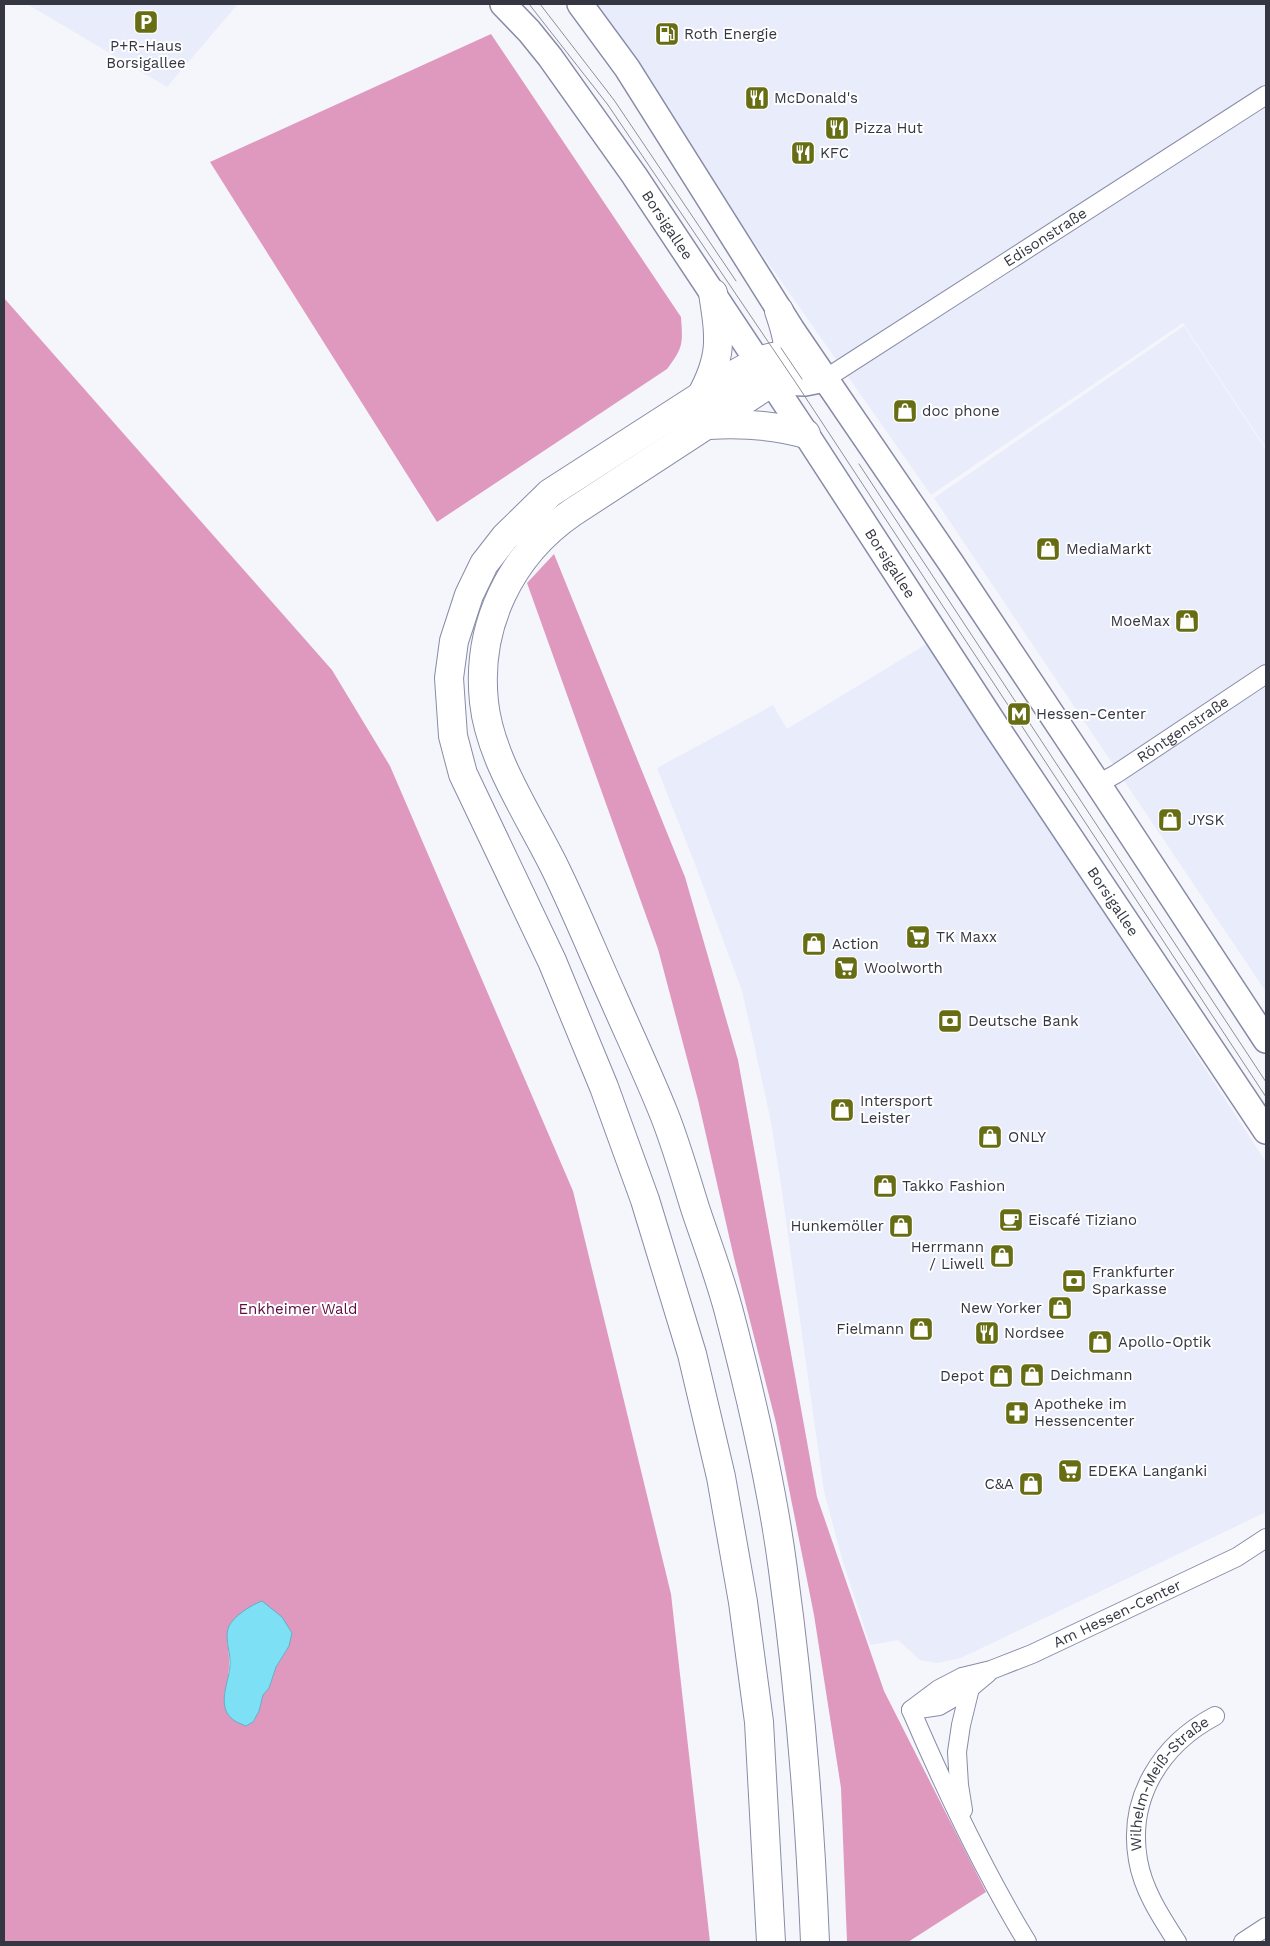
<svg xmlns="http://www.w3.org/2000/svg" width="1270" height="1946" viewBox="0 0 1270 1946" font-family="'Work Sans',sans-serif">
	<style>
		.built { fill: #e9ecfb }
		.forest { fill: #df99bf; fill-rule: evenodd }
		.water { fill: #7de0f5; stroke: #67adbf }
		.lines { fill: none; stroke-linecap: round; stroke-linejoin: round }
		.street-casing { stroke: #888ba7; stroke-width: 20 }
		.secondary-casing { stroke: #888ba7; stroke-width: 28 }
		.highway-casing { stroke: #888ba7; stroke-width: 30 }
		.street { stroke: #fff; stroke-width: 18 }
		.secondary { stroke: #fff; stroke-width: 25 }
		.highway { stroke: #fff; stroke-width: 28 }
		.tram { stroke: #8e9099; stroke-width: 1 }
		.labels { text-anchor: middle; stroke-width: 4; stroke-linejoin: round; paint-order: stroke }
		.poi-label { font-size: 15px; fill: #343642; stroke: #fff; text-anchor: start }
		.street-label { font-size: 15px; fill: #343642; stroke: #fff }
		.park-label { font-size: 15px; fill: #5f0c43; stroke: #fff }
	</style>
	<rect width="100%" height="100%" fill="#f5f6fc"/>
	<g class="built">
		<path d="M 27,4 L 238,4 L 167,87 Z"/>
		<path d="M 587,4 L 1266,4 L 1266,448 L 1183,323 L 931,495 Z"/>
		<path d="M 1184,326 L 1266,450 L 1266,992 L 934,498 Z"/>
		<path d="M 928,643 L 1266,1162 L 1266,1512 L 961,1658 L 937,1663 L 920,1660 L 898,1640 L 870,1645 L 842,1559 L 824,1491 L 781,1185 L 771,1122 L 752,1035 L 742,991 L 695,864 L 657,768 L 773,705 L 787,729 Z"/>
	</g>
	<g class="forest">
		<path d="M 491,34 L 681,317 C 683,345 683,347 667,369 L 437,522 L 210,162 Z"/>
		<path d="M 4,298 L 332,670 L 390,766 L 573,1191 L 671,1594 L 710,1942 L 4,1942 ZM 282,1617 L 289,1646 L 276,1667 L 269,1688 L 262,1695 L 259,1711 L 253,1722 L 224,1696 C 229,1675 231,1662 227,1641 Z"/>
		<path d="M 554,554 L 685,877 L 738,1060 L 817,1497 L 884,1691 L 986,1892 L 908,1942 L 847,1942 L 841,1788 L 814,1615 L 776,1423 L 734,1258 L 698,1100 L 658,949 L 527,583 Z"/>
	</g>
	<path class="water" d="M 262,1601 L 282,1617 L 292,1633 L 289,1646 L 276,1667 L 269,1688 L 263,1695 L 259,1711 L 253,1722 L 246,1726 C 239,1723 232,1721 227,1713 C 219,1697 231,1677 230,1661 C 230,1650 224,1637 229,1626 C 234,1616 251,1605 262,1601 Z"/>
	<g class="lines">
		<defs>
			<g id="street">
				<path id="s1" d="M 825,379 L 1266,95"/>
				<path id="s2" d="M 1098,784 L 1116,774 L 1266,674"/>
				<path id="s3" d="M 911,1710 L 939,1689 L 962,1677 L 991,1670 L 1032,1654 L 1237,1557 L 1266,1538"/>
				<path d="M 911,1710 C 945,1789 982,1868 1027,1942"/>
				<path d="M 912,1710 L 939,1706 L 970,1688"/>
				<path d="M 963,1810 L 959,1785 L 957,1752 L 961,1725 L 970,1688 L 988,1673"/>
				<path id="s4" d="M 1177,1942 C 1161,1917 1143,1890 1138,1860 C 1127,1797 1162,1744 1215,1716"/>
				<path d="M 1243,1942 L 1266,1927"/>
			</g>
			<g id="secondary">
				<path id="s5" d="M 503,4 L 529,31 L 550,57 L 634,175 L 806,434 L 995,725 L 1266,1131"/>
				<path d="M 580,4 L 627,68 L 792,330 L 951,563 L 1098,784 L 1266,1040"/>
				<path d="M 772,382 L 805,383 L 825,379"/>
			</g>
			<g id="highway">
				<path d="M 779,311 C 789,340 795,358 772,382 L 573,512 C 510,555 476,626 484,702 C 490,760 531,818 556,870 C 576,911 593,953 612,995 C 629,1034 648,1074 664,1114 C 676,1144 685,1176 695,1208 C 707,1244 721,1280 730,1316 C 752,1400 772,1485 783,1570 C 800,1694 810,1818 815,1942"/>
				<path d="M 700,398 C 723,357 720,338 713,293"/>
				<path d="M 709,425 C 742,423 774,425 806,434"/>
				<path d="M 771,1942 L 759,1722 L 743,1602 L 721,1477 L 692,1354 L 645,1200 L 604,1087 L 552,961 L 463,774 L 453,736 L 449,678 L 454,641 L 469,595 L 484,564 L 505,537 L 550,493 L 735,374 C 750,366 769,353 787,357 C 800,360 814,372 825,379"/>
			</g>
		</defs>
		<use href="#street" class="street-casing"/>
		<use href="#secondary" class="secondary-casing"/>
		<use href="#highway" class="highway-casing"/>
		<use href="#street" class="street"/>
		<use href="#secondary" class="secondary"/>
		<use href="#highway" class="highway"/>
		<g class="tram">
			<path d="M 529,4 L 608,105 L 796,383 L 1266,1097"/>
			<path d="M 540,4 L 614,100 L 736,281"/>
			<path d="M 781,348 L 802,379"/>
			<path d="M 859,464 L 1266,1082"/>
		</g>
	</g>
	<defs>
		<symbol id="parking-square" viewBox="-11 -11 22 22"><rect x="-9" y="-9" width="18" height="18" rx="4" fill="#666d13" stroke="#fff"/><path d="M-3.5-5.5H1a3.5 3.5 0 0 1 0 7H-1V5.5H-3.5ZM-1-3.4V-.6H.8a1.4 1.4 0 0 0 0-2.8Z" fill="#fff"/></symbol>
		<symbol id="fuel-square" viewBox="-11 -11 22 22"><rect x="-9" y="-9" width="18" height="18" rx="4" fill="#666d13" stroke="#fff"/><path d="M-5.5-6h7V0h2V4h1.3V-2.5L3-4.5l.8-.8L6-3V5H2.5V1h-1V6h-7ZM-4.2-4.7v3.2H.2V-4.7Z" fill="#fff"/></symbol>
		<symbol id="restaurant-square" viewBox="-11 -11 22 22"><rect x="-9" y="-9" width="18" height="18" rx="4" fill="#666d13" stroke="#fff"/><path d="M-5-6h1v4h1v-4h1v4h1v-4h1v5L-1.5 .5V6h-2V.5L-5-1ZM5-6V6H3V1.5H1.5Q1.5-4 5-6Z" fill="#fff"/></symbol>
		<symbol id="shop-square" viewBox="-11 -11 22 22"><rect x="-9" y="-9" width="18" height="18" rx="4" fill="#666d13" stroke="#fff"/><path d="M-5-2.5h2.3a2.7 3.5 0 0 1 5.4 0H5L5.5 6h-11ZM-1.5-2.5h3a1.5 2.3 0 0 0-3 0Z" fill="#fff"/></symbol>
		<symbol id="metro-square" viewBox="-11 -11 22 22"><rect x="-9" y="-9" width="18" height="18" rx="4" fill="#666d13" stroke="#fff"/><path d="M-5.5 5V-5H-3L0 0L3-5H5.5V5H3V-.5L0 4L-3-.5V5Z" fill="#fff"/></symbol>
		<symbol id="supermarket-square" viewBox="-11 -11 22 22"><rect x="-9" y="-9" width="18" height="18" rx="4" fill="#666d13" stroke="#fff"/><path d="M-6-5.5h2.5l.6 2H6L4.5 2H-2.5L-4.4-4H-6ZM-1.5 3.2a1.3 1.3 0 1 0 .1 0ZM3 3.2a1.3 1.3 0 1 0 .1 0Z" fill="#fff"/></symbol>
		<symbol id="bank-square" viewBox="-11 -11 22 22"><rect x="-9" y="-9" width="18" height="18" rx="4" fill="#666d13" stroke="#fff"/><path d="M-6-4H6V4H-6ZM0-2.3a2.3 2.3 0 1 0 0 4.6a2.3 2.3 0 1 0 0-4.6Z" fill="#fff"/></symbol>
		<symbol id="cafe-square" viewBox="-11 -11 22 22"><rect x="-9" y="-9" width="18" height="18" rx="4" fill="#666d13" stroke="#fff"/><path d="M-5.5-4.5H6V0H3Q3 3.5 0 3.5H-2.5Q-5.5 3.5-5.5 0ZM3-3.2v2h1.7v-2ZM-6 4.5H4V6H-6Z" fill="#fff"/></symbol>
		<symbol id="pharmacy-square" viewBox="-11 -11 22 22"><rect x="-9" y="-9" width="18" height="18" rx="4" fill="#666d13" stroke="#fff"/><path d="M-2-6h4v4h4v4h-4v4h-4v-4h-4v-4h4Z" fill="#fff"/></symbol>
	</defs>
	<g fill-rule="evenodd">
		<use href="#parking-square" x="132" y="8" width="28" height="28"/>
		<use href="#fuel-square" x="653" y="20" width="28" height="28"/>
		<use href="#restaurant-square" x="743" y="84" width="28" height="28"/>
		<use href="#restaurant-square" x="823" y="114" width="28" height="28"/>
		<use href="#restaurant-square" x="789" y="139" width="28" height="28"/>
		<use href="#shop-square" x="891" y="397" width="28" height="28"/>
		<use href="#shop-square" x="1034" y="535" width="28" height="28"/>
		<use href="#shop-square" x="1173" y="607" width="28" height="28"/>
		<use href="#metro-square" x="1005" y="700" width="28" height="28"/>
		<use href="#shop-square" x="1156" y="806" width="28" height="28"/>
		<use href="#supermarket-square" x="904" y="923" width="28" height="28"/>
		<use href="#shop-square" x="800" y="930" width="28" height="28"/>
		<use href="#supermarket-square" x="832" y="954" width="28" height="28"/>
		<use href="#bank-square" x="936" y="1007" width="28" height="28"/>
		<use href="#shop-square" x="828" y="1096" width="28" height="28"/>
		<use href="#shop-square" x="976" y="1123" width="28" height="28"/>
		<use href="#shop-square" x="871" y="1172" width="28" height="28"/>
		<use href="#cafe-square" x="997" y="1206" width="28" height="28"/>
		<use href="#shop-square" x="887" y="1212" width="28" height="28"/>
		<use href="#shop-square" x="988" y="1242" width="28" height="28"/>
		<use href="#bank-square" x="1060" y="1267" width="28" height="28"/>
		<use href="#shop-square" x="1046" y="1294" width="28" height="28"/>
		<use href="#shop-square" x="907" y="1315" width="28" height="28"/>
		<use href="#restaurant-square" x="973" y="1319" width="28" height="28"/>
		<use href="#shop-square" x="1086" y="1328" width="28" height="28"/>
		<use href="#shop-square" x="1018" y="1361" width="28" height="28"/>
		<use href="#shop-square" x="987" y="1362" width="28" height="28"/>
		<use href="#pharmacy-square" x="1003" y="1399" width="28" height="28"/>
		<use href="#supermarket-square" x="1056" y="1457" width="28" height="28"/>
		<use href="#shop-square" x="1017" y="1470" width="28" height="28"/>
	</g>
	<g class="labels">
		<g class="poi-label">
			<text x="684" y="39">Roth Energie</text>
			<text x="146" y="51" text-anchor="middle">P+R-Haus<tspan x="146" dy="17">Borsigallee</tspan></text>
			<text x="774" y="103">McDonald's</text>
			<text x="854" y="133">Pizza Hut</text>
			<text x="820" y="158">KFC</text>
			<text x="922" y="416">doc phone</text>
			<text x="1066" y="554">MediaMarkt</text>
			<text x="1170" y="626" text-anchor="end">MoeMax</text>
			<text x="1036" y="719">Hessen-Center</text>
			<text x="1188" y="825">JYSK</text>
			<text x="936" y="942">TK Maxx</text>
			<text x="832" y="949">Action</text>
			<text x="864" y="973">Woolworth</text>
			<text x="968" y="1026">Deutsche Bank</text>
			<text x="860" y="1106">Intersport<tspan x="860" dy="17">Leister</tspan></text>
			<text x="1008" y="1142">ONLY</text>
			<text x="902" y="1191">Takko Fashion</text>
			<text x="1028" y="1225">Eiscafé Tiziano</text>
			<text x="884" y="1231" text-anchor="end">Hunkemöller</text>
			<text x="984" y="1252" text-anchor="end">Herrmann<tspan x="984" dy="17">/ Liwell</tspan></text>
			<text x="1092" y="1277">Frankfurter<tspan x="1092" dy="17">Sparkasse</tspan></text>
			<text x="1042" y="1313" text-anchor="end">New Yorker</text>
			<text x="904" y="1334" text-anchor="end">Fielmann</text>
			<text x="1004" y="1338">Nordsee</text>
			<text x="1118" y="1347">Apollo-Optik</text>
			<text x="1050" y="1380">Deichmann</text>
			<text x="984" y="1381" text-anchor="end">Depot</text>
			<text x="1034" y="1409">Apotheke im<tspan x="1034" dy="17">Hessencenter</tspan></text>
			<text x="1088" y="1476">EDEKA Langanki</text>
			<text x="1014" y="1489" text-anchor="end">C&amp;A</text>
		</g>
		<g class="street-label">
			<text dy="5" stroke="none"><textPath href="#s5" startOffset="276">Borsigallee</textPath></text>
			<text dy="5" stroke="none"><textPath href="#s1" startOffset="262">Edisonstraße</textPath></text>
			<text dy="5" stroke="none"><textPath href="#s5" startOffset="681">Borsigallee</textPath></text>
			<text dy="5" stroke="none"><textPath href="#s2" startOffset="101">Röntgenstraße</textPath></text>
			<text dy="5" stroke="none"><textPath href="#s5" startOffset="1086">Borsigallee</textPath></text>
			<text dy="5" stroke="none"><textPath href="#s3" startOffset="229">Am Hessen-Center</textPath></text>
			<text dy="5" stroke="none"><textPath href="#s4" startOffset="179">Wilhelm-Meiß-Straße</textPath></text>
		</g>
		<g class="park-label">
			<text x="298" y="1314">Enkheimer Wald</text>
		</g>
	</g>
	<rect width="1270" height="1946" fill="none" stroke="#343642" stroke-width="10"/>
</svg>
